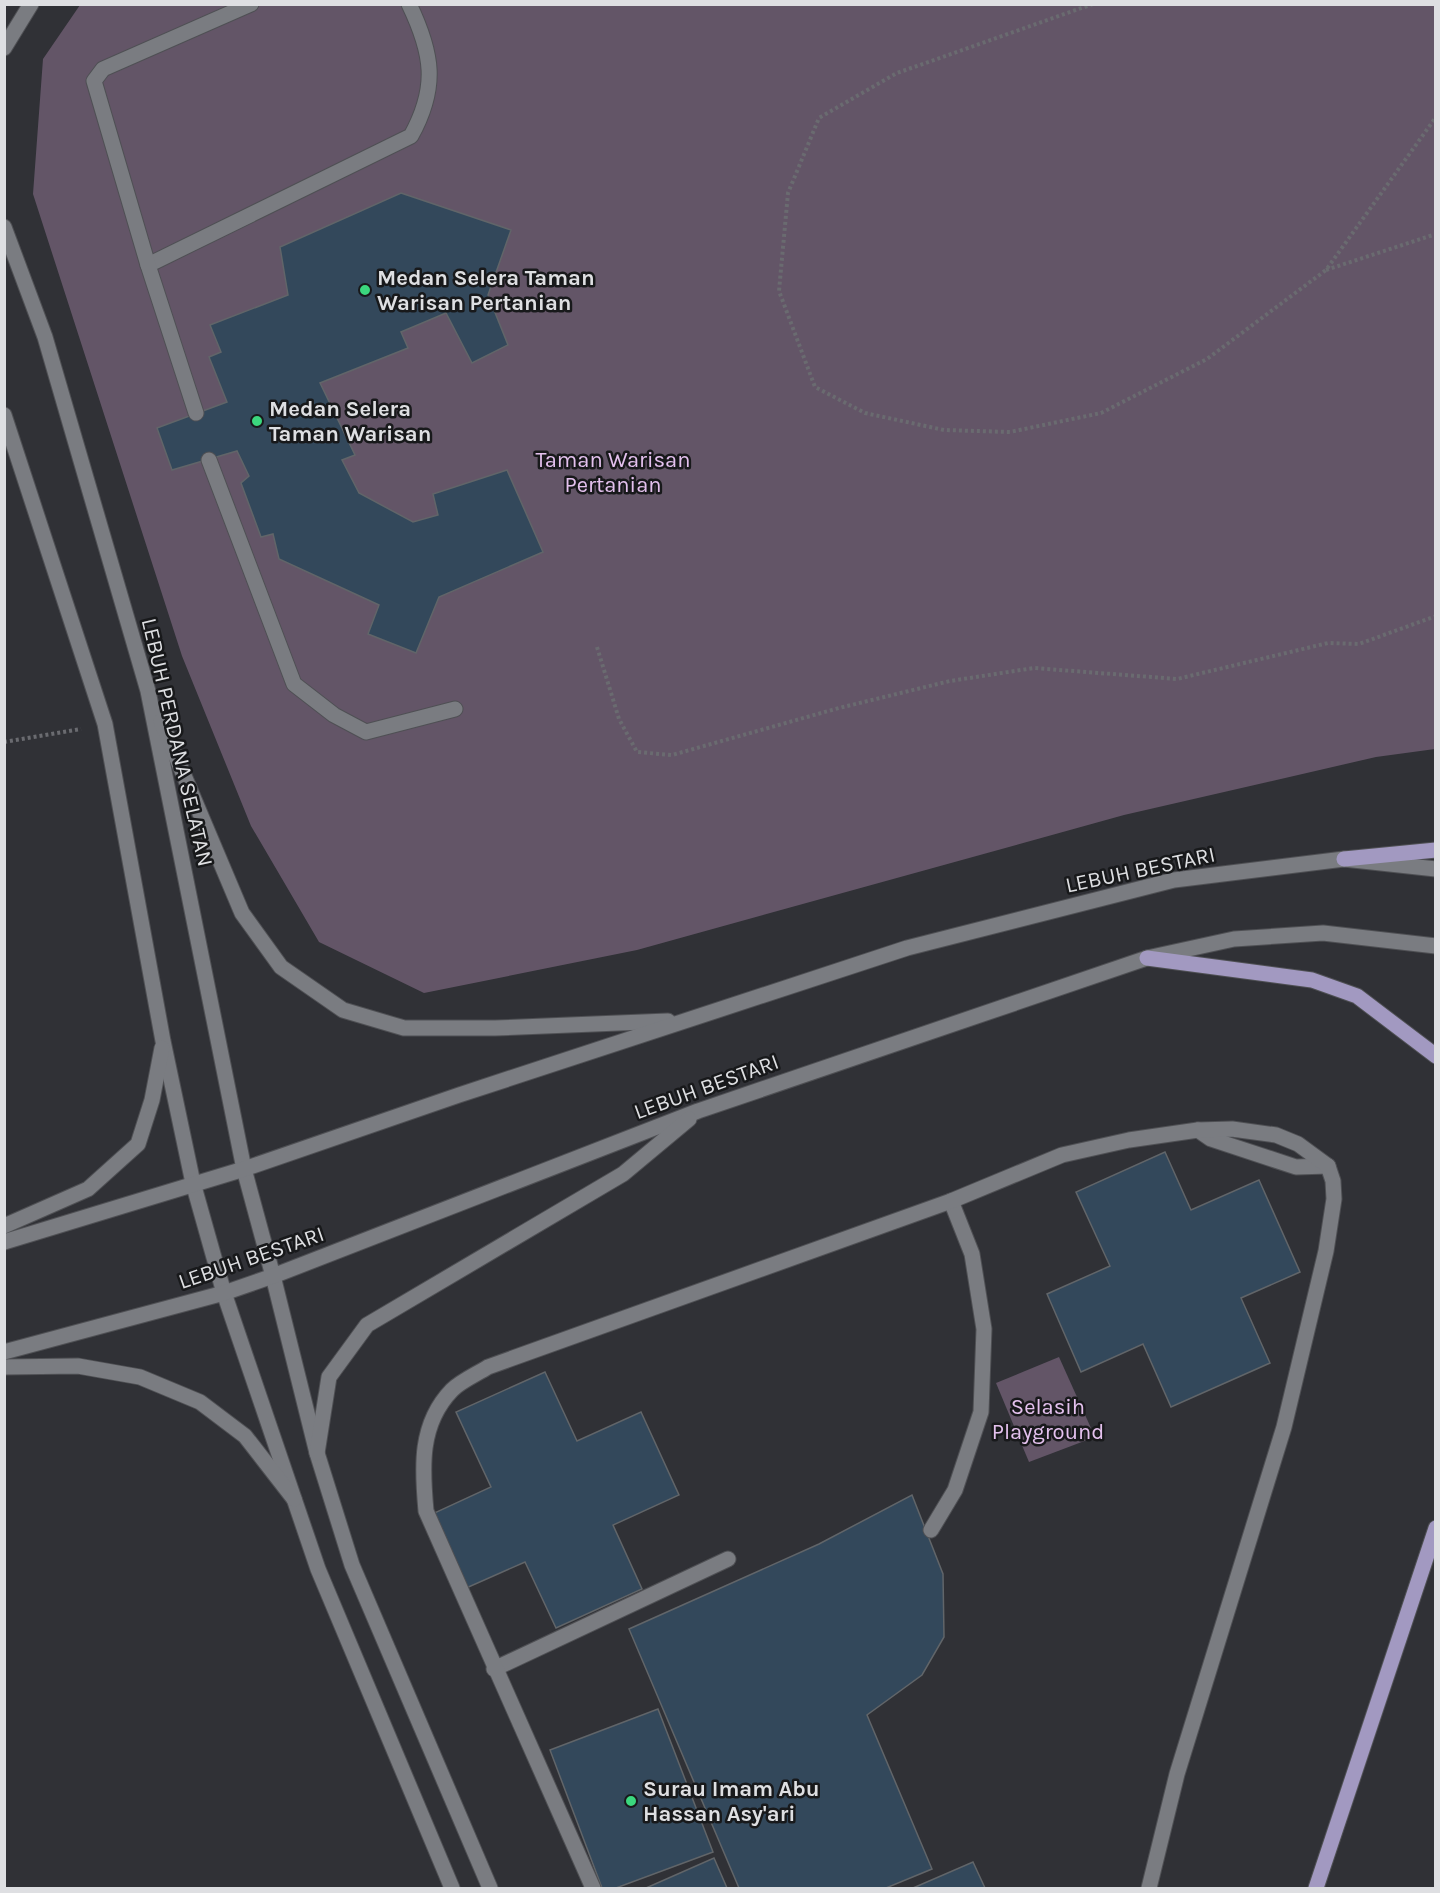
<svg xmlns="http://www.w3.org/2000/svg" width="1440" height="1893" viewBox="0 0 1440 1893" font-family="Karla,sans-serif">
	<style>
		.green { fill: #635567 }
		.building { fill: #33485b; stroke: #616569; stroke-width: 1.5 }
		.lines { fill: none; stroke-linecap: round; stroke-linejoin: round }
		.service-casing { stroke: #4f5054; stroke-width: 17 }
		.tertiary-casing { stroke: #4f5054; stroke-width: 17 }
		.secondary-casing { stroke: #4f5054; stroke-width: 17 }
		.primary-casing { stroke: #4f5054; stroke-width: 17 }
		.path { stroke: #6a6b70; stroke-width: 4; stroke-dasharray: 3 3; stroke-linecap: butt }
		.service { stroke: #7a7c81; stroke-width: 15 }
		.tertiary { stroke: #7a7c81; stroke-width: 15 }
		.secondary { stroke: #7a7c81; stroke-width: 15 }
		.primary { stroke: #a299c1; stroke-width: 15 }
		.poi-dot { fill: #3bd77e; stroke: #18191b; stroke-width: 2 }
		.labels { text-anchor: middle; stroke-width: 5; stroke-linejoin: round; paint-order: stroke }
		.poi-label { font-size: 22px; font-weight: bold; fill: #dedfe2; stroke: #18191b; text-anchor: start }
		.park-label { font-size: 22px; fill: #e4c1ee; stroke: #18191b }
		.street-label { font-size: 22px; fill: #dedfe2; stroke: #18191b }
	</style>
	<rect width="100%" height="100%" fill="#303136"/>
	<g class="green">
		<path d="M 80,5 L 1435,5 L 1435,749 L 1376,757 L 1124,815 L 637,950 L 424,993 L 319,942 L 251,826 L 182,656 L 33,194 L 43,59 Z"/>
		<path d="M 1059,1357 L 1095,1437 L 1029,1462 L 996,1383 Z"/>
	</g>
	<g class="building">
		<path d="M 401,193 L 511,230 L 488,295 L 508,345 L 472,363 L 446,313 L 401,332 L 408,348 L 320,383 L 355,455 L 342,460 L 359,493 L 413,522 L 438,515 L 433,494 L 507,470 L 543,552 L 439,597 L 416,653 L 368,634 L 379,605 L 279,559 L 273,534 L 261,537 L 241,483 L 249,476 L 237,451 L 172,470 L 157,428 L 227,402 L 209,357 L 221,352 L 210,325 L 288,295 L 280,247 Z"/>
		<path d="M 1165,1152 L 1191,1210 L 1259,1180 L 1300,1272 L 1241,1298 L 1270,1363 L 1171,1407 L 1143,1344 L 1081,1372 L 1047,1294 L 1110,1266 L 1076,1192 Z"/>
		<path d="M 545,1372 L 577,1441 L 641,1412 L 679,1495 L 613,1525 L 642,1589 L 556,1628 L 525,1562 L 464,1589 L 430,1515 L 491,1487 L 456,1412 Z"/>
		<path d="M 912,1495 L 943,1574 L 944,1637 L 922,1675 L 867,1715 L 932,1869 L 886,1888 L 739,1888 L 629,1629 L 819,1544 Z"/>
		<path d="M 658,1709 L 713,1852 L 616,1888 L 602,1888 L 550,1750 Z"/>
		<path d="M 714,1858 L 727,1888 L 646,1888 Z"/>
		<path d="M 973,1862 L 985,1888 L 913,1888 Z"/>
	</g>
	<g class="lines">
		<defs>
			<g id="service">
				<path d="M 148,265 L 411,136 C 438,87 433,54 409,4"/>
				<path d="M 196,413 L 148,265 L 94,81 L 103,69 L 251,4"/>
				<path d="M 209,460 L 294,684 L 334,715 L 366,732 L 455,709"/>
				<path d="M 1198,1130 L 1211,1139 L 1296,1167 L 1328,1166"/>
				<path d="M 931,1530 L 955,1490 L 981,1412 L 984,1329 L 972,1254 L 951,1201"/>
				<path d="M 494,1669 L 728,1559"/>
				<path d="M 593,1888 L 426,1511 C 422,1468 419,1424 452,1390 C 461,1381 477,1374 488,1367 L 951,1201 L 1062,1155 L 1129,1140 L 1198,1130 L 1232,1129 L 1276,1135 L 1298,1144 L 1328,1166 L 1333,1181 L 1334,1199 L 1326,1251 L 1284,1427 L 1177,1774 L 1149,1888"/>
			</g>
			<g id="tertiary">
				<path d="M 273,1276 L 317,1453 L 352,1565 L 490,1888"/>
				<path d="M 224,1293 L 318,1569 L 452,1888"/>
			</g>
			<g id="secondary">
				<path d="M 4,48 L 31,4"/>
				<path d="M 4,227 L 45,337 L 148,691 L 244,1169 L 273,1276"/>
				<path d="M 4,415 L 105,724 L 163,1041 L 193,1183 L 224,1293"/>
				<path d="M 161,721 L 242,913 L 281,967 L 343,1010 L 404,1028 L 495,1028 L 668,1021"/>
				<path d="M 4,1226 L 88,1189 L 138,1144 L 152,1100 L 162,1048"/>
				<path d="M 4,1242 L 244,1169 L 459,1095 L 907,948 L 1174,880 L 1344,859 L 1436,869"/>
				<path d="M 4,1352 L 224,1293 L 273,1276 L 698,1111 L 1147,958 L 1234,939 L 1323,933 L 1436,946"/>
				<path d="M 4,1367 L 78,1366 L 140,1377 L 200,1402 L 245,1436 L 294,1499"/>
				<path d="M 317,1453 L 329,1377 L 367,1325 L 623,1174 L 689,1119"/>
			</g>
			<g id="primary">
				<path d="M 1344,859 L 1436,850"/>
				<path d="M 1147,958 L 1312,980 L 1357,996 L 1436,1056"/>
				<path d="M 1316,1888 L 1436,1528"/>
			</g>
		</defs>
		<use href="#service" class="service-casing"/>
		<use href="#tertiary" class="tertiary-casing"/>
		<use href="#secondary" class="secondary-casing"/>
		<use href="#primary" class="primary-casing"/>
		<g class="path">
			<path d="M 1093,4 L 897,73 L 819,118 L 788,193 L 779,291 L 815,387 L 865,413 L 944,430 L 1010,432 L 1101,413 L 1207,359 L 1326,270 L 1436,117"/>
			<path d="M 1326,270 L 1436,234"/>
			<path d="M 597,647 L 619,719 L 637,752 L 672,755 L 839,708 L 950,681 L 1034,668 L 1177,679 L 1328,643 L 1359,644 L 1436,616"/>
			<path d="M 4,742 L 81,729"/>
		</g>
		<use href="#service" class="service"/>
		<use href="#tertiary" class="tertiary"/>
		<use href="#secondary" class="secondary"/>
		<use href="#primary" class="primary"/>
	</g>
	<g class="poi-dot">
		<circle cx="365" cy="290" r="6"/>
		<circle cx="257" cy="421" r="6"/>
		<circle cx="631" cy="1801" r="6"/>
	</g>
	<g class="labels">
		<g class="poi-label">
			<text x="377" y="285">Medan Selera Taman<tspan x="377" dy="25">Warisan Pertanian</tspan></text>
			<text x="269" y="416">Medan Selera<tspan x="269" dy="25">Taman Warisan</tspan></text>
			<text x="643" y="1796">Surau Imam Abu<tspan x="643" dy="25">Hassan Asy'ari</tspan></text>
		</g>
		<g class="park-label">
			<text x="613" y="467">Taman Warisan<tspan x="613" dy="25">Pertanian</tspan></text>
			<text x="1048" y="1414">Selasih<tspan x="1048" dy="25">Playground</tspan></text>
		</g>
		<g class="street-label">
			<text transform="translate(178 742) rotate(77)" y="8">LEBUH PERDANA SELATAN</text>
			<text transform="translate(1140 869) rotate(-12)" y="8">LEBUH BESTARI</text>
			<text transform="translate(706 1086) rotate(-20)" y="8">LEBUH BESTARI</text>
			<text transform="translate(251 1257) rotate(-19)" y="8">LEBUH BESTARI</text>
		</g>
	</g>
	<rect width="1440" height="1893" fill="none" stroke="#dedfe2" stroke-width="12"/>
</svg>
